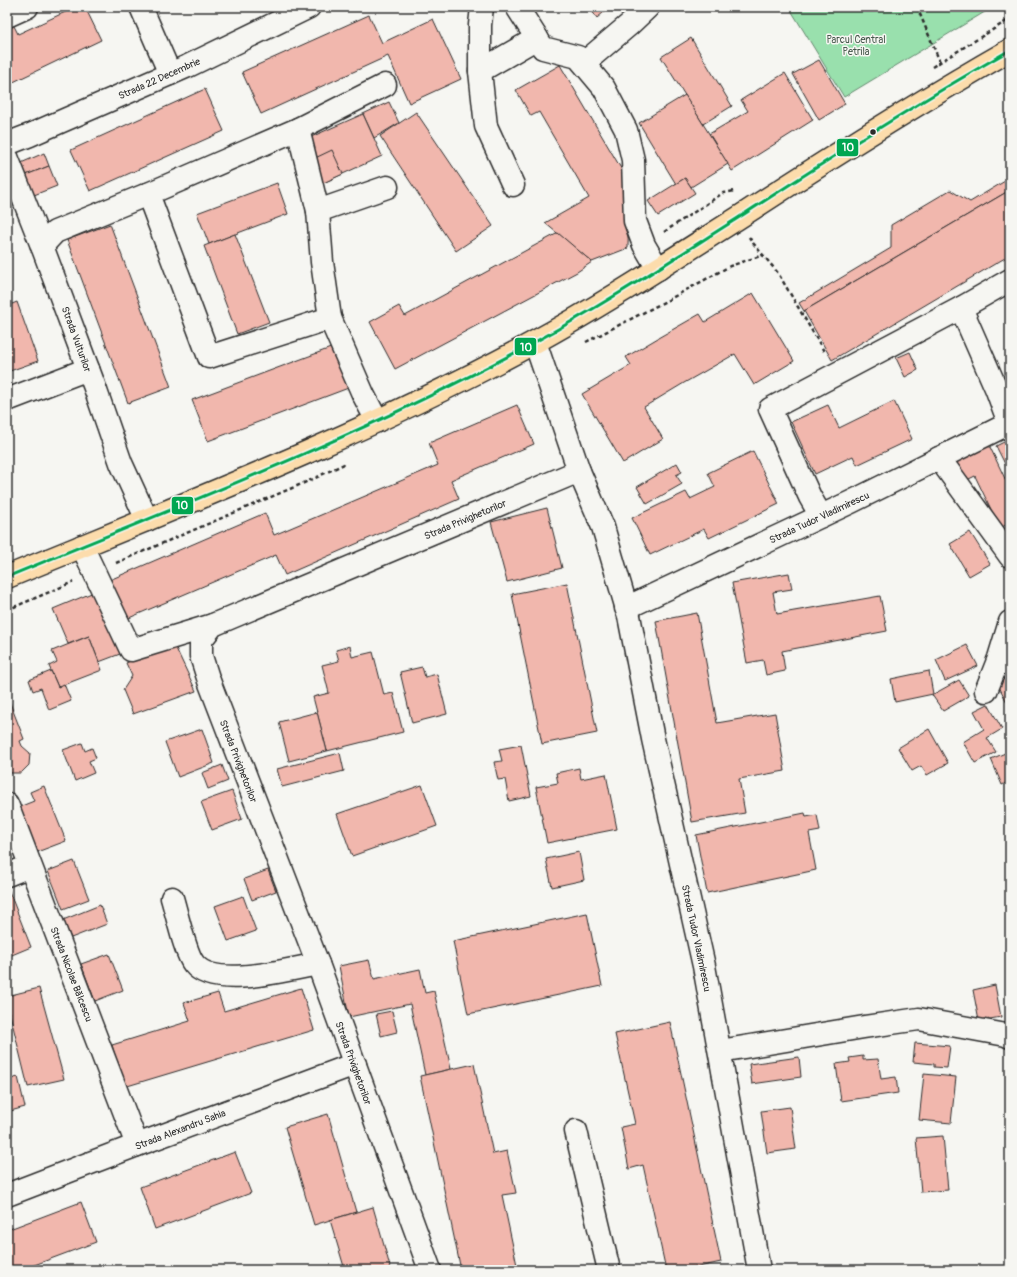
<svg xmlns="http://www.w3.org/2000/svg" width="1017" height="1277" viewBox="0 0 1017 1277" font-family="Pangolin,sans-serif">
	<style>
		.green { fill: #99e0ad; stroke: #62866c }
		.building { fill: #f1b7ad; stroke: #2b2b2b }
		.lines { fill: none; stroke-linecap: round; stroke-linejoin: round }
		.minor-casing { stroke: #2b2b2b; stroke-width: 25 }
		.major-casing { stroke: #2b2b2b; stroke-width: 25 }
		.path { stroke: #2b2b2b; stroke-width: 2.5; stroke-dasharray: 4 3; stroke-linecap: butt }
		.minor { stroke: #f6f6f2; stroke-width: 22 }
		.major { stroke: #fcdcac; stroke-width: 22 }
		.bus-1-casing { stroke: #f6f6f2; stroke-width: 6 }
		.bus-1 { stroke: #00a651; stroke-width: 3 }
		.bus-dot { fill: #2b2b2b; stroke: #f6f6f2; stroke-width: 1.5 }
		.labels { text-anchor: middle; stroke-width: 3; stroke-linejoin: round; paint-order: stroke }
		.park-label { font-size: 10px; fill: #46584c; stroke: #f6f6f2 }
		.street-label { font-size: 10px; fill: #2b2b2b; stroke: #f6f6f2 }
		.line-badge { stroke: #f6f6f2; stroke-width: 1.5 }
		.badge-label { font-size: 11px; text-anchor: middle; font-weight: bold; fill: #fff }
	</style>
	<rect width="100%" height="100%" fill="#f6f6f2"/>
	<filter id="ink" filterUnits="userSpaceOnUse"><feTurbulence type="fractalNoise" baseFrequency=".025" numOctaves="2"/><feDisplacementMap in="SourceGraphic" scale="8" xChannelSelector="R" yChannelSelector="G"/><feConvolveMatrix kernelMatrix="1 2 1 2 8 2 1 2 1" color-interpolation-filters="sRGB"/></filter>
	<g filter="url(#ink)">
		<path class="green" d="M 789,7 L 993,7 L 844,97 Z"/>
		<g class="building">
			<path d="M 76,7 L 85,7 L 101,40 L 7,85 L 7,20 L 10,18 L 18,34 Z"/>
			<path d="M 589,7 L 610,7 L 597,18 Z"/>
			<path d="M 369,15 L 382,43 L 433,19 L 461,79 L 409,103 L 388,56 L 261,114 L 242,72 Z"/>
			<path d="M 691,38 L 732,106 L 703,124 L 661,57 Z"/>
			<path d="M 819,60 L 845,104 L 819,120 L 793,74 Z"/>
			<path d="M 560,65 L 629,182 L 628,248 L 592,262 L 545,223 L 589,198 L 539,112 L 531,116 L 516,90 Z"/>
			<path d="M 785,73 L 813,120 L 732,171 L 709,134 L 748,111 L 741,100 Z"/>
			<path d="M 205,89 L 224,131 L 90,191 L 71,150 Z"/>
			<path d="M 685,95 L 728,164 L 691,187 L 685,178 L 676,184 L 639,123 Z"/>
			<path d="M 389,102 L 399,123 L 374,138 L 363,114 Z"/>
			<path d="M 416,112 L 493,226 L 456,251 L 380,136 Z"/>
			<path d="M 363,114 L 382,156 L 321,184 L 302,141 Z"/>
			<path d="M 332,150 L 343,174 L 321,184 L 311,160 Z"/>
			<path d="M 44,153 L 49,166 L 26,175 L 21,163 Z"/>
			<path d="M 49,166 L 57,186 L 34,195 L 26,175 Z"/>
			<path d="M 685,178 L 695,193 L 658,216 L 648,201 Z"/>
			<path d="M 1010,178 L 1010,190 L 804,311 L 799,303 L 891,248 L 891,225 L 950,190 L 970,202 Z"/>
			<path d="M 277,183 L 288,214 L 209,244 L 197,213 Z"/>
			<path d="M 1010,190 L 1010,255 L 832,360 L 804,311 Z"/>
			<path d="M 110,224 L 171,387 L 128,403 L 67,240 Z"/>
			<path d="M 558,233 L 592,262 L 577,272 L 395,369 L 370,322 L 399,306 L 405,316 Z"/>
			<path d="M 235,234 L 269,322 L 237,334 L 204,246 Z"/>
			<path d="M 753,293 L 794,361 L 754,385 L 735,354 L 684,383 L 644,407 L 663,439 L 623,463 L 582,394 L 631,365 L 626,357 L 658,338 L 700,314 L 705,322 Z"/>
			<path d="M 17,302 L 38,361 L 7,372 L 7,306 Z"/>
			<path d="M 336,346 L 351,387 L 208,441 L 192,400 Z"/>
			<path d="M 910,352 L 918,370 L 905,377 L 896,358 Z"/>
			<path d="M 894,401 L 912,439 L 857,465 L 853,456 L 815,474 L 791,422 L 828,405 L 839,428 Z"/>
			<path d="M 517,405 L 534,444 L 451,480 L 459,499 L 285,575 L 276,555 L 122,621 L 105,582 L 265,513 L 274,535 L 438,465 L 429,443 Z"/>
			<path d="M 1010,439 L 1010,474 L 996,446 Z"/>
			<path d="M 989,445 L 1010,489 L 1010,523 L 1000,528 L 975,476 L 961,483 L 951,463 Z"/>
			<path d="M 753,451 L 779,504 L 709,538 L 704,529 L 650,555 L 632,518 L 686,492 L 690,499 L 715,487 L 708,473 Z"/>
			<path d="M 677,463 L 682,472 L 676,475 L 682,484 L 647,504 L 637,487 Z"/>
			<path d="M 547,508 L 562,568 L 507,582 L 491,522 Z"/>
			<path d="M 970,532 L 990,564 L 969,576 L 950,544 Z"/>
			<path d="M 789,573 L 792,589 L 773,592 L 777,614 L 880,596 L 887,631 L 782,651 L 785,671 L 766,675 L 763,660 L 747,663 L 732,583 Z"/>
			<path d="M 567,583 L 597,733 L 542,744 L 512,594 Z"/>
			<path d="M 94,592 L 120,654 L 99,662 L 89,636 L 68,644 L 53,609 Z"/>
			<path d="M 697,613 L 717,723 L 775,713 L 785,771 L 739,779 L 745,813 L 692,822 L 656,621 Z"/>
			<path d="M 89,636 L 102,670 L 58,687 L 49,666 L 57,662 L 52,651 Z"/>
			<path d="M 173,642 L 196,691 L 133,714 L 123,690 L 132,676 L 126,663 Z"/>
			<path d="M 967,645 L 978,666 L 945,681 L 936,660 Z"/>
			<path d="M 350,646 L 352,657 L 373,652 L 384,695 L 393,693 L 403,732 L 327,751 L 313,697 L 329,693 L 322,665 L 339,661 L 336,650 Z"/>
			<path d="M 422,667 L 425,677 L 437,674 L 447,714 L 412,723 L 400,672 Z"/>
			<path d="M 51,671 L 58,687 L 64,684 L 71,701 L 49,710 L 41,688 L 33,691 L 29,680 Z"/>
			<path d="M 929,671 L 933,694 L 895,702 L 891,679 Z"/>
			<path d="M 1010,676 L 1010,705 L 1009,706 L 997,683 Z"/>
			<path d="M 959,680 L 969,696 L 943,711 L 932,695 Z"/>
			<path d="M 10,703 L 24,739 L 20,741 L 22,746 L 30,753 L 29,765 L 21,773 L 10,773 L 7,769 L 7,704 Z"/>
			<path d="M 988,704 L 1002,729 L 987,738 L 996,752 L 975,763 L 963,742 L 984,729 L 974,711 Z"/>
			<path d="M 317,712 L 327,751 L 289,761 L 279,722 Z"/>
			<path d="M 202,729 L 214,763 L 178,777 L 165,742 Z"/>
			<path d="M 929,729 L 948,763 L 927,775 L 921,766 L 912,771 L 898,748 Z"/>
			<path d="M 82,743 L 85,751 L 92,748 L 96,758 L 89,761 L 94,773 L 75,781 L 63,750 Z"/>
			<path d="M 521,745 L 531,796 L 509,801 L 505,779 L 498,780 L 494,762 L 502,761 L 499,749 Z"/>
			<path d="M 1010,751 L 1010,781 L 1002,785 L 991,759 Z"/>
			<path d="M 340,753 L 344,771 L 282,787 L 277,769 Z"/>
			<path d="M 222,765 L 228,781 L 208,789 L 202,773 Z"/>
			<path d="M 579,768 L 581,779 L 606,774 L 617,829 L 547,843 L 536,787 L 558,783 L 556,773 Z"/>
			<path d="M 422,785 L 437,826 L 352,856 L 337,814 Z"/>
			<path d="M 44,786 L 66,841 L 37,852 L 19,807 L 34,801 L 30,792 Z"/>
			<path d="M 232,791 L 242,819 L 212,830 L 201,802 Z"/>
			<path d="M 805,813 L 806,817 L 817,815 L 820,831 L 809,833 L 816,870 L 707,893 L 696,835 Z"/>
			<path d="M 579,852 L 584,880 L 552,887 L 546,859 Z"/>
			<path d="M 74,861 L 89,899 L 63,909 L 48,871 Z"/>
			<path d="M 268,870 L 276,891 L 252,900 L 244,879 Z"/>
			<path d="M 7,886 L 31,947 L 7,957 Z"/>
			<path d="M 243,896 L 256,931 L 228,941 L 215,906 Z"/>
			<path d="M 100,905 L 107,924 L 71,938 L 63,920 Z"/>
			<path d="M 587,913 L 602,986 L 468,1014 L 453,941 Z"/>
			<path d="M 109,954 L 123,990 L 95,1001 L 81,964 Z"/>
			<path d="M 369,960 L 374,979 L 420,969 L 425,993 L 434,991 L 451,1069 L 425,1075 L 410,1004 L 349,1017 L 339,966 Z"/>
			<path d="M 995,985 L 1001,1017 L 979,1021 L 973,990 Z"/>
			<path d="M 39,988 L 64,1079 L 28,1087 L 7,1002 L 7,996 Z"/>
			<path d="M 301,988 L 314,1030 L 124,1087 L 112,1045 L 190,1021 L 184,1003 L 218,993 L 224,1011 Z"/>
			<path d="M 392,1011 L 397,1032 L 381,1036 L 376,1014 Z"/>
			<path d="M 670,1022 L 721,1262 L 685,1270 L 666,1270 L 643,1165 L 629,1169 L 621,1127 L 635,1124 L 615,1034 Z"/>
			<path d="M 915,1043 L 950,1046 L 947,1068 L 934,1067 L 934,1064 L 913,1062 Z"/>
			<path d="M 863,1056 L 863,1060 L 878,1059 L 881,1079 L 896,1077 L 898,1093 L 841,1101 L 836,1064 L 850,1062 L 849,1058 Z"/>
			<path d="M 799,1057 L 801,1077 L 752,1084 L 749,1064 Z"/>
			<path d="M 474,1064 L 493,1154 L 507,1151 L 516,1193 L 502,1195 L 518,1270 L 461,1270 L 420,1076 Z"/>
			<path d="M 924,1074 L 956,1077 L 951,1123 L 919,1120 Z"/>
			<path d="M 18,1077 L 25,1107 L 7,1112 L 7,1080 Z"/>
			<path d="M 790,1107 L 796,1149 L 767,1153 L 761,1111 Z"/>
			<path d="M 328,1114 L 356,1212 L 314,1225 L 285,1127 Z"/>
			<path d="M 943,1136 L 948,1190 L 921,1192 L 916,1138 Z"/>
			<path d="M 235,1152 L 251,1193 L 155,1229 L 140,1187 Z"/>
			<path d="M 81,1202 L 96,1242 L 21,1270 L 7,1270 L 7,1230 Z"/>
			<path d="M 373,1207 L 391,1270 L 345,1270 L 330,1220 Z"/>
			<path d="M 915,1267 L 916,1270 L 900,1270 Z"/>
		</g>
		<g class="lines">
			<defs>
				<g id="minor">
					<path d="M 141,7 L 170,74"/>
					<path d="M 482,7 L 480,25 L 480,71 L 486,126 L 513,185"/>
					<path d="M 517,7 L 543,48 L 578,57 L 604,88 L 626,130 L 633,160 L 635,221 L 644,245 L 658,269"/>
					<path d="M 7,16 L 27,7"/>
					<path d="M 584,63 L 630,24 L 648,7"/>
					<path d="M 480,71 L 537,38"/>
					<path d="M 7,144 L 30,135 L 188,66 L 309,7"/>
					<path d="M 7,157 L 42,246 L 94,385 L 121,463 L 147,520"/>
					<path d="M 148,194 L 209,357 L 330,318 L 363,394 L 377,421"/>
					<path d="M 318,211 L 298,129 L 385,85"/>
					<path d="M 42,246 L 55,232 L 148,194 L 298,129"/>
					<path d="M 330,318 L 322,262 L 318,211 L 387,187"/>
					<path d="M 535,342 L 579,471 L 603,527 L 629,616 L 653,739 L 704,966 L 759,1270"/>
					<path d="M 7,400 L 88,369"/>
					<path d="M 1009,423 L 996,388 L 961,308 L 1010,280"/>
					<path d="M 939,458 L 1010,556"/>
					<path d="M 821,516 L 810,497 L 770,409 L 961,308"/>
					<path d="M 82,546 L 131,650 L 213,625"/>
					<path d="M 626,608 L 851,502 L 1010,423"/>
					<path d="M 986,691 L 999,658 L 1010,622"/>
					<path d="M 7,804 L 137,1145"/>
					<path d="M 7,875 L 30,866"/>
					<path d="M 172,898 C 177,914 185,953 194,964 C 214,990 290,969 318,964"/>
					<path d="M 720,1051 L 864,1027 L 919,1019 L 1006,1035 L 1010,1037"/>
					<path d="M 576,1131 L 609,1270"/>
					<path d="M 7,1195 L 137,1145 L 355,1064"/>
					<path d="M 430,1270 L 318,964 L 209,681 L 201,656 L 201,640 L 213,625 L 579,471"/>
				</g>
				<path id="major" d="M 7,577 C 184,504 364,435 533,343 C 603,305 670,261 738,218 C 827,160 917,103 1010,50"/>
			</defs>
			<use href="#minor" class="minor-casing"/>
			<use href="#major" class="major-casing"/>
			<g class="path">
				<path d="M 917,7 L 940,62"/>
				<path d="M 932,67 L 1010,19"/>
				<path d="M 664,232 L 723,193 L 735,191"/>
				<path d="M 749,237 L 753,243 L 778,273 L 825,353"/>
				<path d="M 586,342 L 668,300 L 730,266 L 763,255"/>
				<path d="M 116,563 L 311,480 L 346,463"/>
				<path d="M 7,610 L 73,582"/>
			</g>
			<use href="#minor" class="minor"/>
			<use href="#major" class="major"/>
			<defs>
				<path id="bus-1" d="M 7,577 C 184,504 364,435 533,343 C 603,305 670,261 738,218 C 827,160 917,103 1010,50"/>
			</defs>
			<use href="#bus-1" class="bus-1-casing"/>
			<use href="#bus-1" class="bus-1"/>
		</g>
	</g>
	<circle class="bus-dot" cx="873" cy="132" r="3.5"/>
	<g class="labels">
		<g class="park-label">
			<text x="856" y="43">Parcul Central<tspan x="856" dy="12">Petrila</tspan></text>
		</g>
		<g class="street-label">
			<text transform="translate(159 78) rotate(-24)" y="4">Strada 22 Decembrie</text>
			<text transform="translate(77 339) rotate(70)" y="4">Strada Vulturilor</text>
			<text transform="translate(819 517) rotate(-25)" y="4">Strada Tudor Vladimirescu</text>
			<text transform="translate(465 519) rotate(-23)" y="4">Strada Privighetorilor</text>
			<text transform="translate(239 761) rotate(69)" y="4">Strada Privighetorilor</text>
			<text transform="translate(697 938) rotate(78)" y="4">Strada Tudor Vladimirescu</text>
			<text transform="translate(72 974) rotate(69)" y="4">Strada Nicolae Bălcescu</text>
			<text transform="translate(354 1063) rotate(70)" y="4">Strada Privighetorilor</text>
			<text transform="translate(180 1129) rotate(-21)" y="4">Strada Alexandru Sahia</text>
		</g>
	</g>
	<g class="line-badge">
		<rect x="836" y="138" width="23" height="19" rx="4" fill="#00a651"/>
		<rect x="514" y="337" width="23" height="19" rx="4" fill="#00a651"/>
		<rect x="171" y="496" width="23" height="19" rx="4" fill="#00a651"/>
	</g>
	<g class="badge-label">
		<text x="848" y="151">10</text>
		<text x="526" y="351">10</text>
		<text x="182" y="509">10</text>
	</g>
	<rect width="1017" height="1277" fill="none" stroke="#f6f6f2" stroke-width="24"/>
	<rect x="12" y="12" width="993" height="1253" fill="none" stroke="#2b2b2b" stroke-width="1.5" filter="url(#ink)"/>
</svg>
